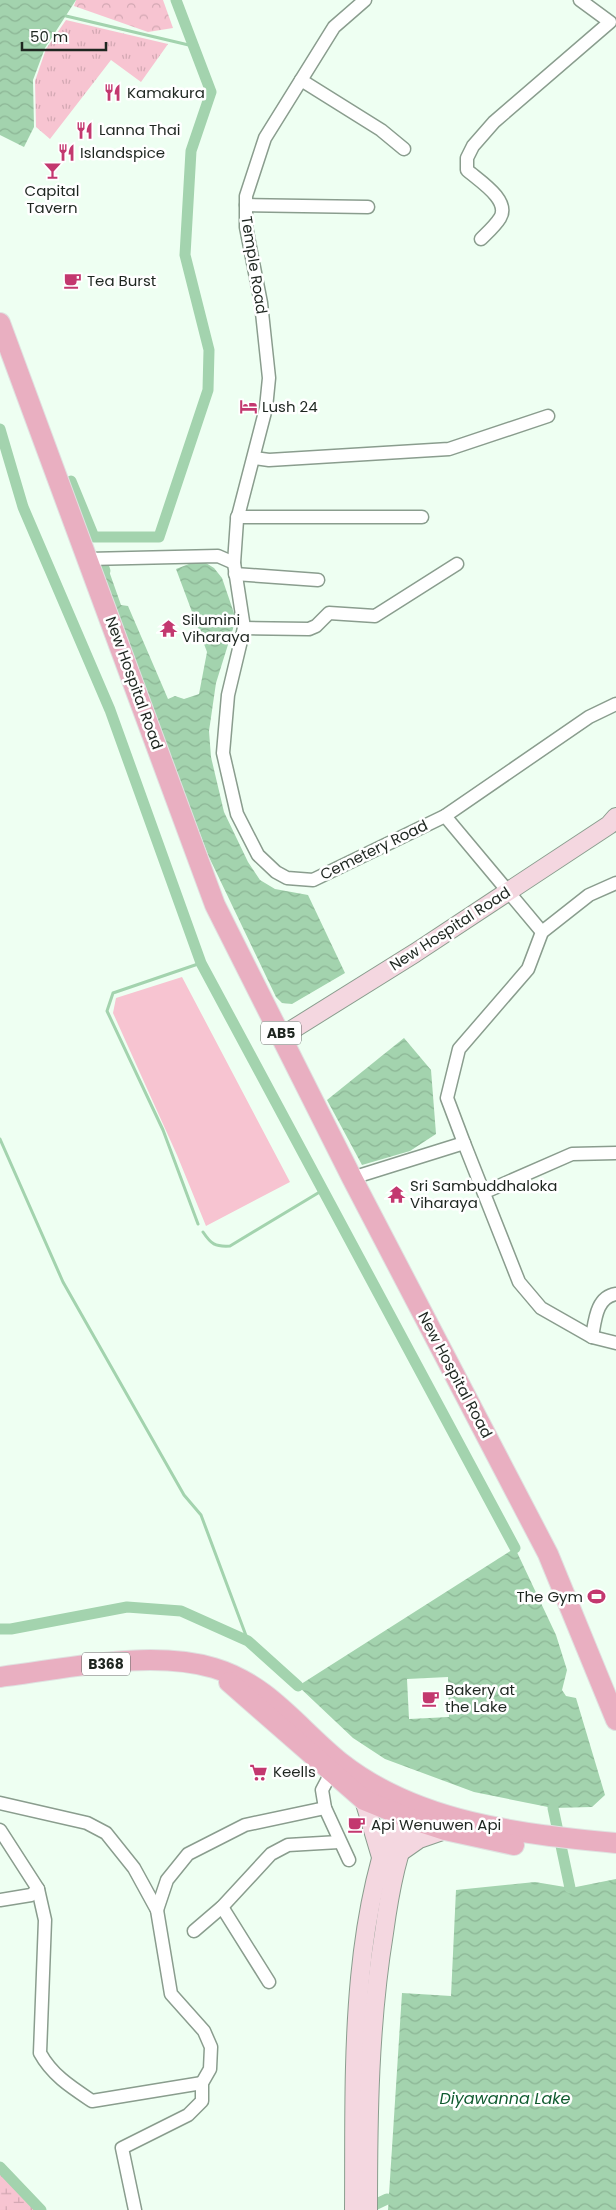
<svg xmlns="http://www.w3.org/2000/svg" width="616" height="2210" viewBox="0 0 616 2210" font-family="Poppins,sans-serif">
	<style>
		.grass { fill: url(#grass-tufts) }
		.wetland { fill: url(#wetland-marsh) }
		.park { fill: url(#park-crowns) }
		.pitch { fill: #f7c4d1 }
		.water { fill: url(#water-waves); fill-rule: evenodd }
		.lines { fill: none; stroke-linecap: round; stroke-linejoin: round }
		.stream { stroke: #a3d3ae; stroke-width: 3 }
		.canal { stroke: #a3d3ae; stroke-width: 11 }
		.minor-casing { stroke: #8a9d8e; stroke-width: 15 }
		.secondary-casing { stroke: #8a9d8e; stroke-width: 20 }
		.primary-casing { stroke: #e0e1e0; stroke-width: 22 }
		.minor { stroke: #fff; stroke-width: 12 }
		.secondary { stroke: #f4d7e0; stroke-width: 18 }
		.primary { stroke: #e9afc1; stroke-width: 20 }
		.labels { text-anchor: middle; stroke-width: 5; stroke-linejoin: round; paint-order: stroke }
		.shield { fill: #fff; stroke: #626763; stroke-width: 1 }
		.shield-label { font-size: 14px; font-weight: bold; fill: #1e2620 }
		.poi-label { font-size: 15px; fill: #1e2620; stroke: #fff; text-anchor: start }
		.street-label { font-size: 15px; fill: #1e2620; stroke: #fff }
		.water-label { font-size: 16px; font-style: italic; fill: #0f5b2f; stroke: #fff }
	</style>
	<defs>
		<pattern id="grass-tufts" width="24" height="20" patternUnits="userSpaceOnUse" patternTransform="scale(1.25)"><rect width="24" height="20" fill="#f7c4d1"/><path d="M3 7l-1-3M5 7V3M7 7l1-3M15 17l-1-3M17 17v-4M19 17l1-3" fill="none" stroke="#d3a8b3"/></pattern>
		<pattern id="wetland-marsh" width="20" height="14" patternUnits="userSpaceOnUse" patternTransform="scale(1.25)"><rect width="20" height="14" fill="#f7c4d1"/><path d="M1 5h8M5 5V1M11 12h8M15 12V8" fill="none" stroke="#d3a8b3"/></pattern>
		<pattern id="park-crowns" width="20" height="18" patternUnits="userSpaceOnUse" patternTransform="scale(1.25)"><rect width="20" height="18" fill="#f7c4d1"/><path d="M2 6a3 3 0 1 1 6 0M12 15a3 3 0 1 1 6 0" fill="none" stroke="#d3a8b3"/></pattern>
		<pattern id="water-waves" width="16" height="10" patternUnits="userSpaceOnUse" patternTransform="scale(1.25)"><rect width="16" height="10" fill="#a3d3ae"/><path d="M0 5q4-4 8 0t8 0" fill="none" stroke="#8cb595"/></pattern>
	</defs>
	<rect width="100%" height="100%" fill="#eefff2"/>
	<path class="grass" d="M 66,20 L 168,44 L 141,82 L 111,60 L 50,139 L 36,127 L 35,81 L 46,49 Z"/>
	<path class="wetland" d="M 0,2167 L 41,2210 L 0,2210 Z"/>
	<path class="park" d="M 76,0 L 163,0 L 173,28 L 148,32 L 74,6 Z"/>
	<path class="pitch" d="M 182,977 L 290,1182 L 206,1226 L 177,1155 L 113,1013 L 116,998 Z"/>
	<g class="water">
		<path d="M 0,0 L 76,0 L 45,48 L 33,80 L 34,127 L 24,147 L 0,135 Z"/>
		<path d="M 194,562 L 206,563 L 214,568 L 222,578 L 236,619 L 216,683 L 209,731 L 211,757 L 224,812 L 248,862 L 260,880 L 275,889 L 308,895 L 345,973 L 292,1004 L 282,1003 L 276,997 L 208,855 L 100,571 L 109,571 L 121,605 L 128,606 L 168,699 L 175,696 L 184,699 L 199,694 L 207,652 L 176,569 Z"/>
		<path d="M 404,1038 L 431,1070 L 436,1134 L 410,1151 L 362,1165 L 327,1100 Z"/>
		<path d="M 515,1548 L 556,1635 L 567,1670 L 562,1690 L 566,1696 L 576,1698 L 605,1795 L 592,1807 L 553,1808 L 474,1792 L 385,1759 L 353,1738 L 298,1686 ZM 448,1677 L 449,1717 L 409,1719 L 407,1679 Z"/>
		<path d="M 616,1879 L 616,2210 L 388,2210 L 402,1993 L 451,1996 L 456,1890 L 535,1882 L 571,1888 Z"/>
	</g>
	<g class="lines">
		<g class="stream">
			<path d="M 66,16 L 193,46"/>
			<path d="M 0,1139 L 63,1282 L 184,1495 L 201,1515 L 248,1641"/>
			<path d="M 198,1224 L 163,1130 L 107,1011 L 113,993 L 201,963"/>
			<path d="M 203,1232 C 211,1244 215,1247 230,1246 L 323,1190"/>
		</g>
		<g class="canal">
			<path d="M 0,429 L 23,507 L 110,710 L 201,963 L 515,1548"/>
			<path d="M 71,481 L 94,537 L 159,537 L 208,390 L 209,350 L 185,255 L 191,151 L 211,92 L 176,0"/>
			<path d="M 102,562 L 105,571"/>
			<path d="M 0,1629 L 11,1629 L 127,1607 L 181,1611 L 248,1641 L 298,1686"/>
			<path d="M 553,1808 L 570,1888"/>
			<path d="M 0,2167 L 41,2210"/>
			<path d="M 364,2210 L 387,2199"/>
		</g>
		<defs>
			<g id="minor">
				<path d="M 365,0 L 334,27 L 265,138 L 246,196 L 246,227 L 261,303 L 269,378 L 266,408 L 237,520 L 234,563 L 244,628 L 228,695 L 223,753 L 237,814 L 258,855 L 276,872 L 287,878 L 313,880 L 445,816 L 589,717 L 616,704"/>
				<path d="M 301,80 L 381,130 L 404,149"/>
				<path d="M 246,205 L 368,207"/>
				<path d="M 481,239 C 487,233 495,226 500,218 C 511,200 478,180 467,170 L 467,158 L 473,146 L 494,122 L 610,22 L 580,0"/>
				<path d="M 254,458 L 269,460 L 449,449 L 548,416"/>
				<path d="M 237,517 L 422,517"/>
				<path d="M 88,559 L 218,556 L 234,563"/>
				<path d="M 235,574 L 318,580"/>
				<path d="M 244,628 L 309,629 L 316,626 L 329,613 L 375,616 L 457,564"/>
				<path d="M 445,816 L 542,932"/>
				<path d="M 464,1143 L 519,1282 L 541,1308 L 592,1337 L 616,1343"/>
				<path d="M 352,1178 L 464,1143 L 447,1098 L 459,1049 L 528,969 L 542,932 L 589,895 L 616,883"/>
				<path d="M 485,1192 L 572,1154 L 616,1153"/>
				<path d="M 592,1337 C 595,1321 596,1297 616,1294"/>
				<path d="M 331,1773 L 322,1790 L 325,1808 L 349,1860"/>
				<path d="M 0,1803 L 87,1823 L 106,1833 L 134,1868 L 157,1910 L 171,1994 L 204,2031 L 211,2047 L 210,2069 L 202,2083 L 202,2101 L 188,2115 L 122,2148 L 135,2210"/>
				<path d="M 0,1830 L 38,1889 L 45,1920 L 40,2053 C 52,2075 71,2087 92,2101 L 202,2083"/>
				<path d="M 0,1900 L 31,1895 L 38,1889"/>
				<path d="M 222,1907 L 269,1982"/>
				<path d="M 157,1910 L 167,1880 L 188,1854 L 245,1825 L 325,1808"/>
				<path d="M 194,1931 L 222,1907 L 271,1854 L 288,1845 L 339,1842"/>
			</g>
			<g id="secondary">
				<path d="M 282,1036 L 415,953 L 609,825 L 616,817"/>
				<path d="M 364,1800 L 381,1857"/>
				<path d="M 399,1853 L 419,1839 L 445,1830"/>
				<path d="M 354,2210 C 355,2078 348,1925 401,1801"/>
				<path d="M 368,2210 C 368,2117 369,2025 384,1933 C 390,1889 398,1848 416,1808"/>
			</g>
			<g id="primary">
				<path d="M 0,323 L 215,905 L 352,1178 L 548,1554 L 616,1720"/>
				<path d="M 0,1677 C 66,1669 149,1649 214,1668 C 268,1684 298,1728 340,1762 C 417,1823 521,1834 616,1843"/>
				<path d="M 229,1682 L 364,1800 L 411,1819 L 445,1830 L 514,1845"/>
			</g>
		</defs>
		<use href="#minor" class="minor-casing"/>
		<use href="#secondary" class="secondary-casing"/>
		<use href="#primary" class="primary-casing"/>
		<use href="#minor" class="minor"/>
		<use href="#secondary" class="secondary"/>
		<use href="#primary" class="primary"/>
	</g>
	<defs>
		<symbol id="restaurant-bare" viewBox="-9 -9 18 18"><path d="M-5-6h1v4h1v-4h1v4h1v-4h1v5L-1.5 .5V6h-2V.5L-5-1ZM5-6V6H3V1.5H1.5Q1.5-4 5-6Z" fill="#c3386f" stroke="#fff" stroke-width="2.5" paint-order="stroke"/></symbol>
		<symbol id="bar-bare" viewBox="-9 -9 18 18"><path d="M-6-5H6L.8 .8V4.5H3.5V6h-7V4.5H-.8V.8Z" fill="#c3386f" stroke="#fff" stroke-width="2.5" paint-order="stroke"/></symbol>
		<symbol id="cafe-bare" viewBox="-9 -9 18 18"><path d="M-5.5-4.5H6V0H3Q3 3.5 0 3.5H-2.5Q-5.5 3.5-5.5 0ZM3-3.2v2h1.7v-2ZM-6 4.5H4V6H-6Z" fill="#c3386f" stroke="#fff" stroke-width="2.5" paint-order="stroke"/></symbol>
		<symbol id="hotel-bare" viewBox="-9 -9 18 18"><path d="M-6-4.5h1.5V1H6V5H4.5V3h-9V5H-6ZM-4 0a1.8 1.8 0 1 1 3.6 0ZM.5 0V-2.5h3Q6-2.5 6 0Z" fill="#c3386f" stroke="#fff" stroke-width="2.5" paint-order="stroke"/></symbol>
		<symbol id="temple-bare" viewBox="-9 -9 18 18"><path d="M0-6L5-2H3V0L6.5 2.5H4V6H1.5V3h-3V6H-4V2.5H-6.5L-3 0V-2H-5Z" fill="#c3386f" stroke="#fff" stroke-width="2.5" paint-order="stroke"/></symbol>
		<symbol id="stadium-bare" viewBox="-9 -9 18 18"><path d="M0-5a6.5 5 0 1 0 0 10a6.5 5 0 1 0 0-10ZM-3.5-1.8h7v3.6h-7Z" fill="#c3386f" stroke="#fff" stroke-width="2.5" paint-order="stroke"/></symbol>
		<symbol id="supermarket-bare" viewBox="-9 -9 18 18"><path d="M-6-5.5h2.5l.6 2H6L4.5 2H-2.5L-4.4-4H-6ZM-1.5 3.2a1.3 1.3 0 1 0 .1 0ZM3 3.2a1.3 1.3 0 1 0 .1 0Z" fill="#c3386f" stroke="#fff" stroke-width="2.5" paint-order="stroke"/></symbol>
	</defs>
	<g fill-rule="evenodd">
		<use href="#restaurant-bare" x="100" y="80" width="25" height="25"/>
		<use href="#restaurant-bare" x="72" y="118" width="25" height="25"/>
		<use href="#restaurant-bare" x="54" y="140" width="25" height="25"/>
		<use href="#bar-bare" x="40" y="158" width="25" height="25"/>
		<use href="#cafe-bare" x="60" y="268" width="25" height="25"/>
		<use href="#hotel-bare" x="236" y="394" width="25" height="25"/>
		<use href="#temple-bare" x="156" y="616" width="25" height="25"/>
		<use href="#temple-bare" x="384" y="1182" width="25" height="25"/>
		<use href="#stadium-bare" x="584" y="1584" width="25" height="25"/>
		<use href="#cafe-bare" x="418" y="1686" width="25" height="25"/>
		<use href="#supermarket-bare" x="246" y="1760" width="25" height="25"/>
		<use href="#cafe-bare" x="344" y="1812" width="25" height="25"/>
	</g>
	<g class="labels">
		<g class="shield">
			<rect x="261" y="1021.5" width="40" height="23" rx="4"/>
			<rect x="82" y="1652.5" width="48" height="23" rx="4"/>
		</g>
		<g class="shield-label">
			<text x="281" y="1038">AB5</text>
			<text x="106" y="1669">B368</text>
		</g>
		<g class="poi-label">
			<text x="127" y="98">Kamakura</text>
			<text x="99" y="135">Lanna Thai</text>
			<text x="80" y="158">Islandspice</text>
			<text x="52" y="196" text-anchor="middle">Capital<tspan x="52" dy="17">Tavern</tspan></text>
			<text x="87" y="286">Tea Burst</text>
			<text x="262" y="412">Lush 24</text>
			<text x="182" y="625">Silumini<tspan x="182" dy="17">Viharaya</tspan></text>
			<text x="410" y="1191">Sri Sambuddhaloka<tspan x="410" dy="17">Viharaya</tspan></text>
			<text x="583" y="1602" text-anchor="end">The Gym</text>
			<text x="445" y="1695">Bakery at<tspan x="445" dy="17">the Lake</tspan></text>
			<text x="273" y="1777">Keells</text>
			<text x="371" y="1830">Api Wenuwen Api</text>
		</g>
		<g class="street-label">
			<text transform="translate(254 265) rotate(81)" y="5">Temple Road</text>
			<text transform="translate(134 683) rotate(70)" y="5">New Hospital Road</text>
			<text transform="translate(374 850) rotate(-26)" y="5">Cemetery Road</text>
			<text transform="translate(450 929) rotate(-33)" y="5">New Hospital Road</text>
			<text transform="translate(455 1375) rotate(62)" y="5">New Hospital Road</text>
		</g>
		<g class="water-label">
			<text x="505" y="2104">Diyawanna Lake</text>
		</g>
	</g>
	<path d="M22 42v8h84v-8" fill="none" stroke="#1e2620" stroke-width="2.5"/>
	<text x="30" y="42" font-size="15" fill="#1e2620" stroke="#ffffff" stroke-width="4" paint-order="stroke">50 m</text>
</svg>
